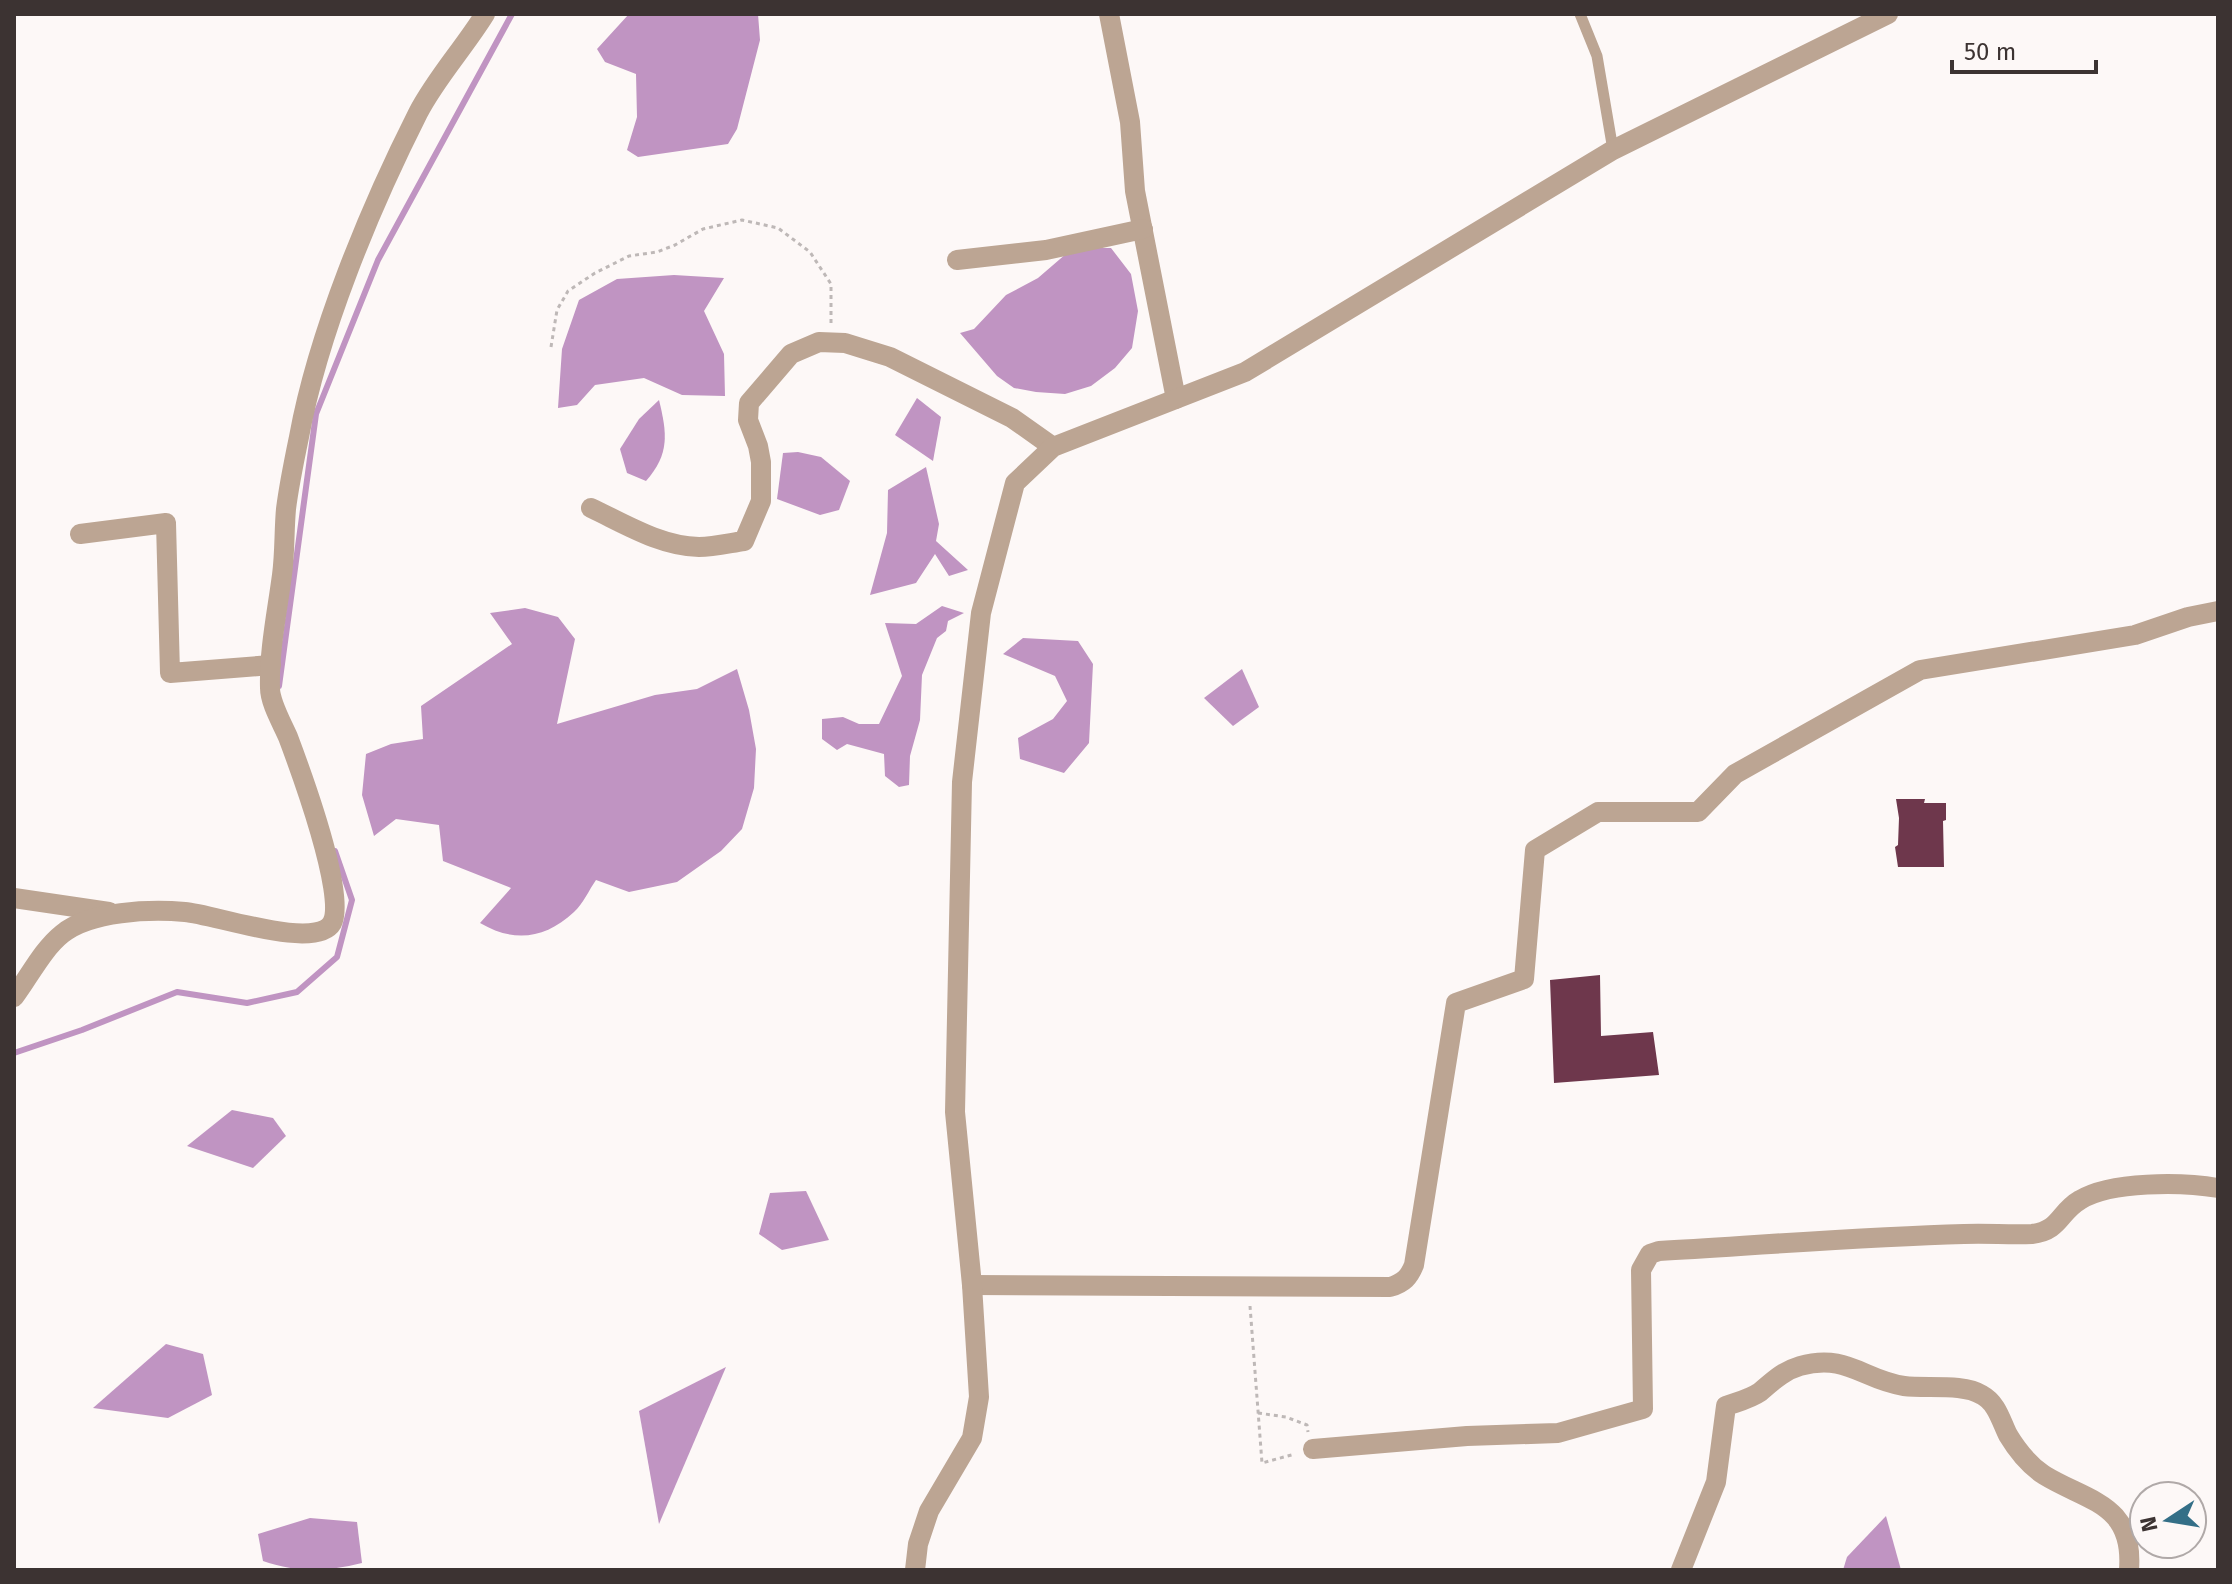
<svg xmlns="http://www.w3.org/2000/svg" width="2232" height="1584" viewBox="0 0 2232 1584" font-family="'Fira Sans',sans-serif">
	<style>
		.water { fill: #c094c2 }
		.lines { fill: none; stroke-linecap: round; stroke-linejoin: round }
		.stream { stroke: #c094c2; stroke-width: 6 }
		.building { fill: #6e374c }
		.path { stroke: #beb8b7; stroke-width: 3; stroke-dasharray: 4 4; stroke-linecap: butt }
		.service { stroke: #bca593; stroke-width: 11 }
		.minor { stroke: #bca593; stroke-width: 20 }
		.tertiary { stroke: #bca593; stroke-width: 20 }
	</style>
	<rect width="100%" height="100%" fill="#fdf8f7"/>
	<g class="water">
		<path d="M 629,14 L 758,14 L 760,40 L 737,129 L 728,144 L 638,157 L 627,150 L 637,117 L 636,74 L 605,62 L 597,49 Z"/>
		<path d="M 1092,248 L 1111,248 L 1131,274 L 1138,311 L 1132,348 L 1115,368 L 1091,386 L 1065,394 L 1036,392 L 1014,388 L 997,376 L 960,333 L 974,329 L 1006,295 L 1038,278 L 1067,253 Z"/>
		<path d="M 674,275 L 724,278 L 704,311 L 724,354 L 725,396 L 682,395 L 644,378 L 595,385 L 577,405 L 558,408 L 562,349 L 579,300 L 617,279 Z"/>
		<path d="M 917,398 L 941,417 L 933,461 L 895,435 Z"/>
		<path d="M 659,400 C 667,433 670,454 646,481 L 627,473 L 620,449 L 639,419 Z"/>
		<path d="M 798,452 L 821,457 L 850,481 L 839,510 L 820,515 L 777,499 L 783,453 Z"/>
		<path d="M 926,467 L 939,524 L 936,541 L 968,570 L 949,576 L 935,554 L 916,583 L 870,595 L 887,533 L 888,490 Z"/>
		<path d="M 942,606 L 964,613 L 948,621 L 946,631 L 937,638 L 922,675 L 920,720 L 910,756 L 909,785 L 899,787 L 885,776 L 884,754 L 847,744 L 837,750 L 822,739 L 822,719 L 843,717 L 859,724 L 879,724 L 902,676 L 885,623 L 916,624 Z"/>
		<path d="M 525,608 L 558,617 L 575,639 L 557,724 L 655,695 L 697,689 L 737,669 L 749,710 L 756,749 L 754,788 L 742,829 L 721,851 L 677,882 L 629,892 L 596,880 C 589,890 583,904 574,912 C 545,939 514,943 480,923 L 511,888 L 443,861 L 439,825 L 396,819 L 374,836 L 362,795 L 366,754 L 391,744 L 423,739 L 421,706 L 512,644 L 490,613 Z"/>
		<path d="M 1023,638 L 1078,641 L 1093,664 L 1089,743 L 1064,773 L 1020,759 L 1018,738 L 1053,719 L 1067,701 L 1055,676 L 1003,654 Z"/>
		<path d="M 1242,669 L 1259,707 L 1233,726 L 1204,698 Z"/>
		<path d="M 232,1110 L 273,1118 L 286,1136 L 253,1168 L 187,1146 Z"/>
		<path d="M 806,1191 L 829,1240 L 782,1250 L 759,1234 L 770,1193 Z"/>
		<path d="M 166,1344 L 203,1354 L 212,1395 L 168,1418 L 93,1408 Z"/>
		<path d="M 726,1367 L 659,1524 L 639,1411 Z"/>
		<path d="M 1886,1516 L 1901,1570 L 1843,1570 L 1847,1557 Z"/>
		<path d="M 310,1518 L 357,1522 L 362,1563 C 325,1572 299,1573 263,1561 L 258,1534 Z"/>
	</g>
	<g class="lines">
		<g class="stream">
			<path d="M 279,686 L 316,414 L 378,260 L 512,14"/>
			<path d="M 14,1053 L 82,1030 L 177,992 L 247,1003 L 297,992 L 337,957 L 352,900 L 335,851"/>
		</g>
	</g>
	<g class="building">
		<path d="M 1896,799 L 1925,799 L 1924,803 L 1946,803 L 1946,820 L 1943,821 L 1944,867 L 1898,867 L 1895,847 L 1898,845 L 1899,818 Z"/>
		<path d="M 1600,975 L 1601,1036 L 1653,1032 L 1659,1075 L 1554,1083 L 1550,980 Z"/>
	</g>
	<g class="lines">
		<g class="path">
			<path d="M 551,347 L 557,310 L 568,291 L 595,273 L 629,256 L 657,252 L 675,245 L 703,229 L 742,220 L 778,228 L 810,252 L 831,284 L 831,325"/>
			<path d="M 1250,1306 L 1262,1463 L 1295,1454"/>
			<path d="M 1258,1413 L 1286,1417 L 1307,1425 L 1308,1432"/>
		</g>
		<path class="service" d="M 1580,14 L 1597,56 L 1613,150"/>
		<g class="minor">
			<path d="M 1109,14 L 1130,122 L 1135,191 L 1176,399"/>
			<path d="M 957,260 L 1046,250 L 1143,229"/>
			<path d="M 591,508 C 625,524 660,546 699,547 C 714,547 730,543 744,541 L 761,501 L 761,462 L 758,446 L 748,420 L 749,403 L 791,354 L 819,342 L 845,343 L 890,357 L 1012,418 L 1053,447"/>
			<path d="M 80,534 L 166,523 L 170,673 L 271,665"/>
			<path d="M 14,898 L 109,912"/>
			<path d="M 14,997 C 29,977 43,949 62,934 C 90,911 150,909 185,912 C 213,914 316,951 332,923 C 347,896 300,769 288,737 C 282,723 270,703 270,688 C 269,650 277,613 282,575 C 285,553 284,531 286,509 C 289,485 294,461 299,437 C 318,333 370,208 418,113 C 436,78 464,48 485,14"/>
			<path d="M 972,1285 L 1390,1287 C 1404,1283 1409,1277 1414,1265 L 1456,1003 L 1524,979 L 1535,850 L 1598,812 L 1698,812 L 1735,774 L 1920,670 L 2135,635 L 2188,617 L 2218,611"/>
			<path d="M 1313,1449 L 1467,1436 L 1558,1433 L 1643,1409 L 1641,1270 L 1650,1254 L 1659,1251 C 1760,1245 1863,1237 1964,1234 C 1987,1233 2009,1235 2032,1234 C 2060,1231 2059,1212 2080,1200 C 2111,1181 2182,1182 2218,1188"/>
			<path d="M 1681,1570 L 1716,1482 L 1726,1406 C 1737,1402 1750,1399 1760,1392 C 1773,1381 1783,1371 1800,1366 C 1847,1353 1863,1380 1904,1386 C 1926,1389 1963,1383 1982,1395 C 1997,1403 2001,1421 2008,1435 C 2017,1450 2029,1465 2044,1475 C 2088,1502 2134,1503 2129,1570"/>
		</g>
		<path class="tertiary" d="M 915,1570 L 918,1544 L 929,1511 L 972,1438 L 979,1397 L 972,1285 L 955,1112 L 962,782 L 981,613 L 1015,483 L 1053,447 L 1245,372 L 1613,150 L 1888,14"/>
	</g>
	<rect width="2232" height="1584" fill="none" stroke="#3c3332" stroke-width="32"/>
	<g transform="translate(2168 1520) rotate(258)"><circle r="38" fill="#fdf8f7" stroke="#b0a9a8" stroke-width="2"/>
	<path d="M0-6L14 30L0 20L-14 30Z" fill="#346f87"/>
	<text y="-12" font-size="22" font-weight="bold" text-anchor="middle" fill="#3c3332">N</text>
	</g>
	<path d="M1952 60v12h144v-12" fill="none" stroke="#3c3332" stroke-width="4"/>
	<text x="1964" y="60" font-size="24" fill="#3c3332" stroke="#fdf8f7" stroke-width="6" paint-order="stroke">50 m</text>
</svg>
